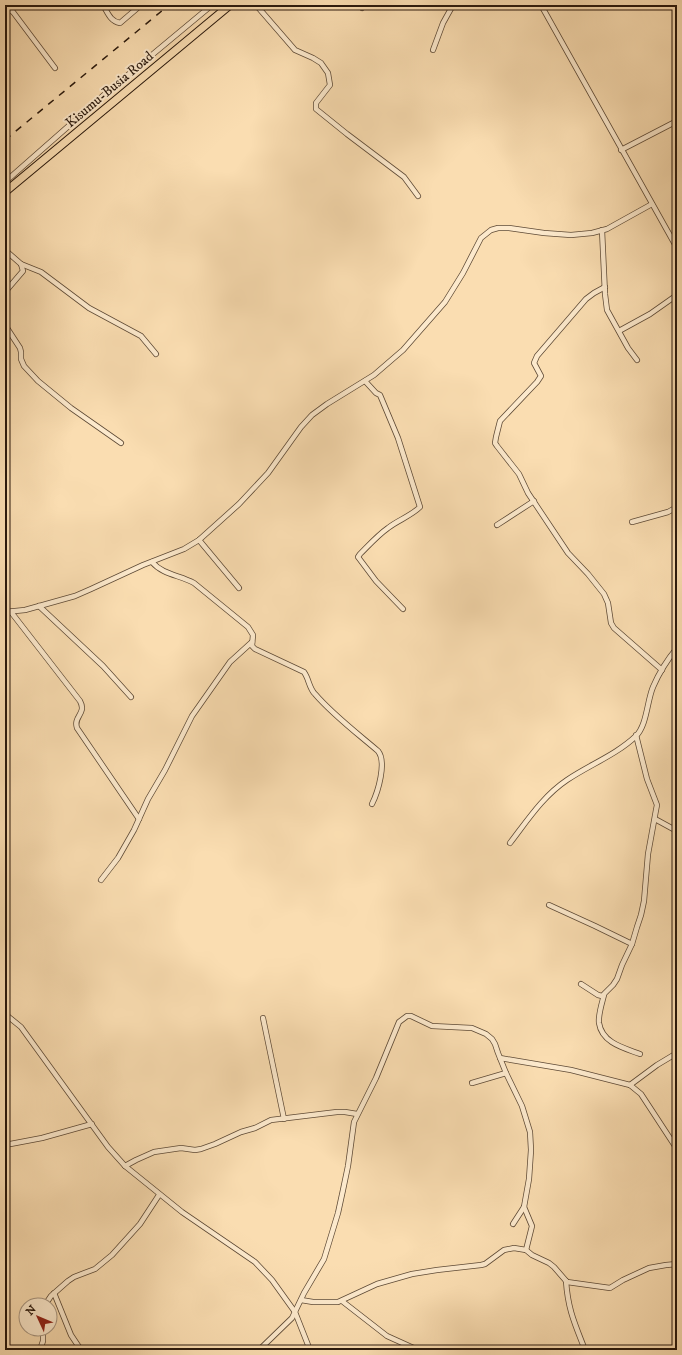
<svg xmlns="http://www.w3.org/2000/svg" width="682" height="1355" viewBox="0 0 682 1355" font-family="'IM FELL DW Pica',serif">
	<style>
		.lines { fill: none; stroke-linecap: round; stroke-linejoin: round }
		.minor-casing { stroke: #5e4a36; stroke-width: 6 }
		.trunk-casing { stroke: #2a190d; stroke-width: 9 }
		.minor { stroke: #fce9cc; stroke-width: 4.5 }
		.trunk { stroke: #faddb1; stroke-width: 7 }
		.rail { stroke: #2a190d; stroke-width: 1.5; stroke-dasharray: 7 7; stroke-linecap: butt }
		.labels { text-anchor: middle; stroke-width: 4; stroke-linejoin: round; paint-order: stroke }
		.street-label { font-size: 14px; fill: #2a190d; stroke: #fce9cc }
	</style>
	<rect width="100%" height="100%" fill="#faddb1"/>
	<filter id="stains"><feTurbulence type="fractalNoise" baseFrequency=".005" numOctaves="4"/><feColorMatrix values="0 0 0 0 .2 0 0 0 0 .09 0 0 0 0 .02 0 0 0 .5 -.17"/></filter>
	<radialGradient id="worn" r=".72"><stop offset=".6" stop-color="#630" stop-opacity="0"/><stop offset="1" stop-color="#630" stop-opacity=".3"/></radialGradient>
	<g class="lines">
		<defs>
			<g id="minor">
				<path d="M 103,5 C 108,13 110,21 120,23 L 141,5"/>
				<path d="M 256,5 L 295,50 L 313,58 L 321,63 L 328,73 L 330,85 L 316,103 L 316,109 L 347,134 L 404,177 L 418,196"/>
				<path d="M 541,5 L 677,248"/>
				<path d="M 5,7 L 13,12 L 55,68"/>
				<path d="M 362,8 L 364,5"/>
				<path d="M 433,50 L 443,23 L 453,5"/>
				<path d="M 621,150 L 677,121"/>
				<path d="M 5,182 L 105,94 L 212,5"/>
				<path d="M 602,230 L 605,294 L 607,310 L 628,348 L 637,360"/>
				<path d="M 5,250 L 21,264 L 23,271 L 5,292"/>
				<path d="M 21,264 L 41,272 L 89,308 L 141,336 L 156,354"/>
				<path d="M 605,287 L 594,293 L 586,299 L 537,356 L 534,363 L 541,376 L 537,382 L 500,421 L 496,437 L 495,443 L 497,446 L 519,474 L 528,493 L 568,553 L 588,574 L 604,594 L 608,603 L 611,623 L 614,628 L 662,670"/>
				<path d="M 5,325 L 20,348 L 21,352 L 21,359 L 24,366 L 38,381 L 71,408 L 121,443"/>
				<path d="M 619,331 L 650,314 L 677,295"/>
				<path d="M 365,381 L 376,393 L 380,395 L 398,438 L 420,507 C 411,516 398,520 388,528 C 378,535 369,545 360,554 L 358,557 L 376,581 L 403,609"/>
				<path d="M 632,522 L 668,512 L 677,507"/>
				<path d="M 497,525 L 534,501"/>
				<path d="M 199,540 L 239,588"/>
				<path d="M 152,562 C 163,575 180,575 194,583 L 248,627 L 253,635 L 252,646 L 255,649 L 304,672 C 309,679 309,688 315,694 C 333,715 357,733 378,751 C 387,762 378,792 372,804"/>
				<path d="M 39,606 L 103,666 L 131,697"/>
				<path d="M 5,612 L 25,610 L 75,596 L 91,589 L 143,565 L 184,549 L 199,540 L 239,504 L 268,473 L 301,427 L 312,415 L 327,404 L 374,375 L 403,350 L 445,302 L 463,273 L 481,238 L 491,230 L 498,228 L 509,228 L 544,233 L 571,235 L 592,233 L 607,229 L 652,204"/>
				<path d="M 11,612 L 80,701 C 87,714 73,716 77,728 L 139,819"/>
				<path d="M 655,819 L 677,831"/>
				<path d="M 510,843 C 527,821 543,796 567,780 C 589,765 616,755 636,736 C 647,725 647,701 653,687 C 659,673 667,660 677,648"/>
				<path d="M 101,880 L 118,858 L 134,830 L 148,799 L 165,770 L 192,716 L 230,662 L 252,642"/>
				<path d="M 549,905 L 595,926 L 632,944"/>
				<path d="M 581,984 L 598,995 L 602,996 L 613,985 L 617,979 L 622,965 L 632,944 L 637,927 L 641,915 L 644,901 L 648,854 L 656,810 L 657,805 L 647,779 L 636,735"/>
				<path d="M 604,995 C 602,1003 598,1015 599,1023 C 602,1043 624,1048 640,1054"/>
				<path d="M 5,1014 L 21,1027 L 108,1147 L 125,1166 L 182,1212 L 255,1262 L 272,1280 L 295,1312 L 310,1350"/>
				<path d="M 263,1018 L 284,1119"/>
				<path d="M 500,1058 L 571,1070 L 630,1085 L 641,1094 L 677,1149"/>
				<path d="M 472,1083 L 506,1073"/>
				<path d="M 630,1085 L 657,1065 L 677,1053"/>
				<path d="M 5,1145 L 42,1138 L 92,1124"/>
				<path d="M 125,1166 L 136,1160 L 154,1152 L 181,1148 L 195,1150 L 201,1149 L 215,1144 L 241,1132 L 255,1128 L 271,1120 L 337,1112 L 345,1112 L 357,1114"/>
				<path d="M 513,1224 L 524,1207"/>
				<path d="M 566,1281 C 568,1310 575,1324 585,1350"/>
				<path d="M 54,1293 L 71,1335 L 81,1350"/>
				<path d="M 301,1300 L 313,1302 L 338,1302 L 377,1284 L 412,1274 L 437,1270 L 481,1265 L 485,1264 L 504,1250 L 514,1248 L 526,1250 L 532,1255 L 549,1263 L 554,1267 L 567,1282 L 610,1288 L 623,1280 L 649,1268 L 666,1265 L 677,1264"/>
				<path d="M 342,1301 L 387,1336 L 418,1350"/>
				<path d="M 45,1305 L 51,1296 L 68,1281 L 74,1277 L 95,1269 L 112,1255 L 140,1224 L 159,1195"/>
				<path d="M 40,1350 L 43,1341 L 43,1329"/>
				<path d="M 259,1350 L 292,1318 L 304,1293 L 324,1259 L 338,1213 L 343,1190 L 348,1166 L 354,1122 L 376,1078 L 399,1022 L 407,1016 L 411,1016 L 432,1026 L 472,1028 L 486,1034 L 492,1039 L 495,1044 L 498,1053 L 506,1073 L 522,1106 L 530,1132 L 531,1150 L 529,1179 L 524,1207 L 532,1226 L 526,1250"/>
			</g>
			<path id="trunk" d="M 5,192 L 230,5"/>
		</defs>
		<use href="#minor" class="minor-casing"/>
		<use href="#trunk" class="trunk-casing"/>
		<use href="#minor" class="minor"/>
		<use href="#trunk" class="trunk"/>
		<path class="rail" d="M 5,140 L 169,5"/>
	</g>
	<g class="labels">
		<g class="street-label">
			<text transform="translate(109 89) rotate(-40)" y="5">Kisumu-Busia Road</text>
		</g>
	</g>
	<rect width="682" height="1355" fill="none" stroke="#faddb1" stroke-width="20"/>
	<rect x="6" y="6" width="670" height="1343" fill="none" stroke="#2a190d" stroke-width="2"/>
	<rect x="10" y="10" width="662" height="1335" fill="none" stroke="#2a190d"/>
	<g transform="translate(38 1317) rotate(314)"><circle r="19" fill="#fce9cc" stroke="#a89680"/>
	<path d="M0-3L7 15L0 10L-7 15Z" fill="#8f2418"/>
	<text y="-6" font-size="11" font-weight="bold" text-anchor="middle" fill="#2a190d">N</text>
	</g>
	<rect width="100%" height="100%" filter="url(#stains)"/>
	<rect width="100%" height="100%" fill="url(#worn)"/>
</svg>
